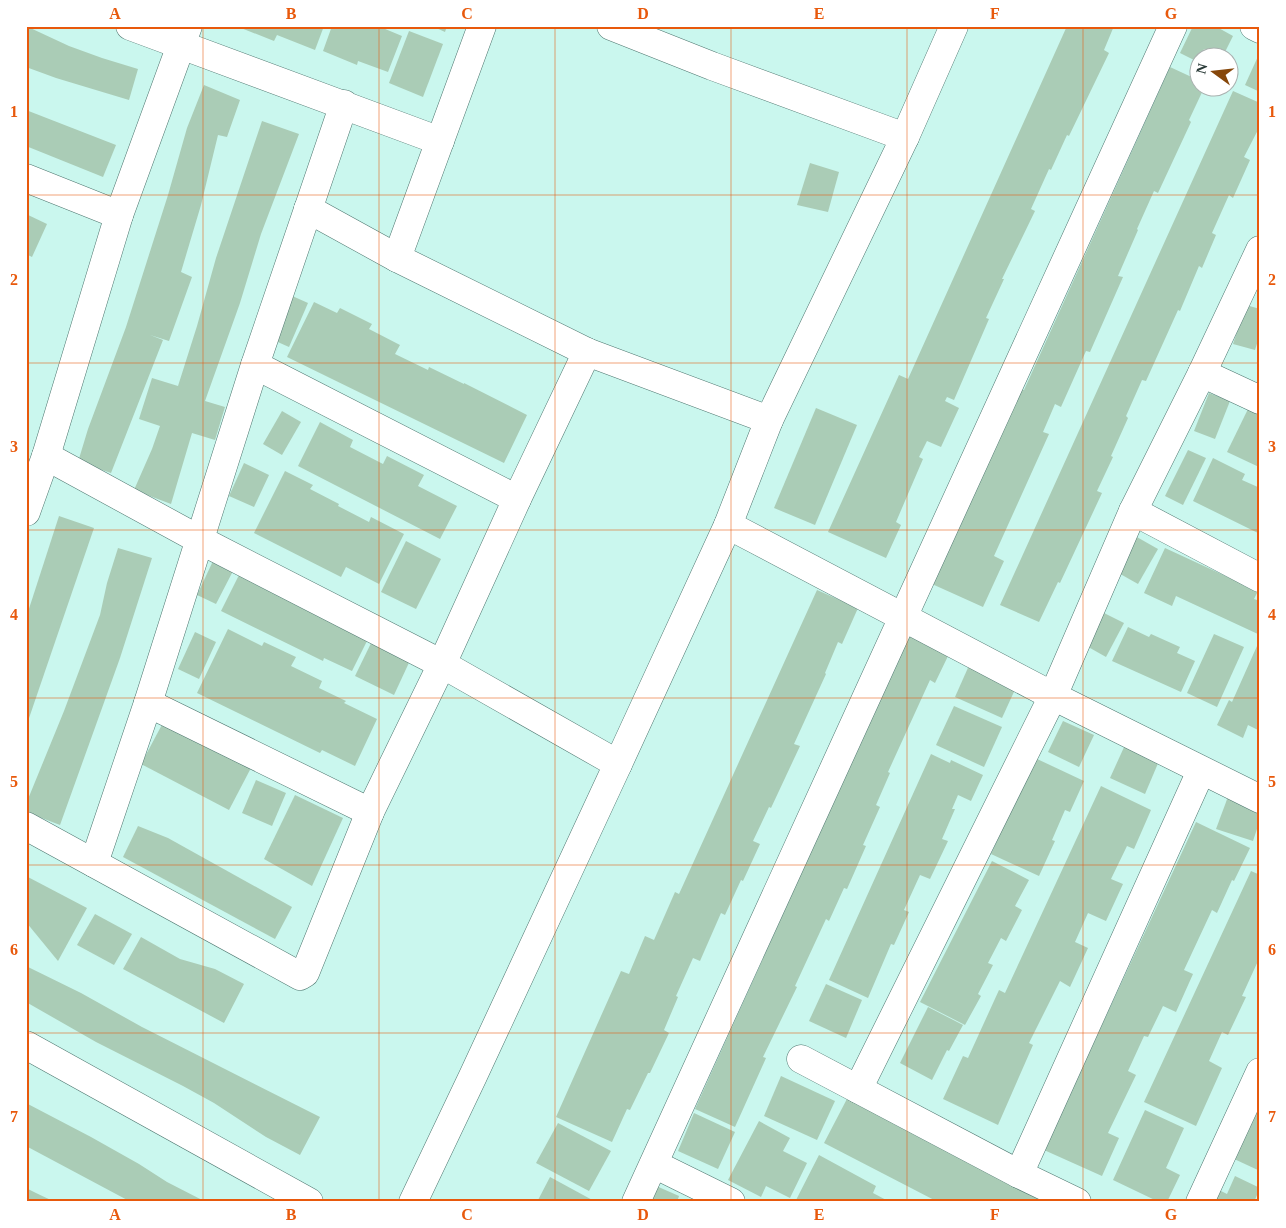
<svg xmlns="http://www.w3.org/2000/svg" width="1286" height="1228" viewBox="0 0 1286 1228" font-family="Georgia,serif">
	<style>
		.building { fill: #aaccb6 }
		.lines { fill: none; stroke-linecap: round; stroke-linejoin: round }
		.minor-casing { stroke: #4f7770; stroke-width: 29 }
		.minor { stroke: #fff; stroke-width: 28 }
		.grid { fill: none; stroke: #e8590c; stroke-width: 1; stroke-opacity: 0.55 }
		.neatline { fill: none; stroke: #e8590c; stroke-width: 2 }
		.grid-label { font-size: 16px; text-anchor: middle; font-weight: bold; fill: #e8590c }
	</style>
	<rect width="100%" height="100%" fill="#caf7ee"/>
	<g class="building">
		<path d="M 26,26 L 69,46 L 102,58 L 138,69 L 129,100 L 56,78 L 26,67 Z"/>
		<path d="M 236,26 L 324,26 L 315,50 L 277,35 L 274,41 Z"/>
		<path d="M 332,26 L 378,26 L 402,36 L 388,72 L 358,61 L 357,65 L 323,51 Z"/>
		<path d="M 432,26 L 447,26 L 445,32 Z"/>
		<path d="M 1067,26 L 1114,26 L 1104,50 L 1109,53 L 1069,136 L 1067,135 L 1051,170 L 1049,169 L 1031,209 L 1035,211 L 1002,279 L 1004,279 L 986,318 L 989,319 L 954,400 L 947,397 L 945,401 L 959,408 L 941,447 L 927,441 L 919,457 L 923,459 L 896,522 L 901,525 L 886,558 L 828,532 L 899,375 L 908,379 Z"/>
		<path d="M 1193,26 L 1215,26 L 1233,36 L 1222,58 L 1198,58 L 1198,62 L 1180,53 Z"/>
		<path d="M 409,31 L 443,44 L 423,97 L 389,83 Z"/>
		<path d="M 1260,52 L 1260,92 L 1245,85 Z"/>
		<path d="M 1170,67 L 1198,80 L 1198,88 L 1204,88 L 1189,120 L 1191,122 L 1158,193 L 1154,191 L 1137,229 L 1138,230 L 1118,276 L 1123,277 L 1090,352 L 1086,351 L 1061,407 L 1055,404 L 1043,432 L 1049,434 L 994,556 L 1004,561 L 983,607 L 932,584 L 1020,389 L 1024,390 Z"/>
		<path d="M 204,85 L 240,100 L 227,137 L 218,135 L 201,205 L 181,272 L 192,277 L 169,341 L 150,335 L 163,340 L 111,473 L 78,462 L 88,429 L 126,327 L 168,195 L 187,128 Z"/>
		<path d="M 1233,91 L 1260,103 L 1260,126 L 1244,157 L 1250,160 L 1233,198 L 1229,195 L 1212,233 L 1216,235 L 1202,268 L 1199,266 L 1180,311 L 1178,310 L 1146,381 L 1142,380 L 1126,416 L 1128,418 L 1111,456 L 1113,457 L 1097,491 L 1102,493 L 1060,583 L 1058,582 L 1039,622 L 1000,605 Z"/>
		<path d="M 26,110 L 116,145 L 103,177 L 26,146 Z"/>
		<path d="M 262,121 L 299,134 L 261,234 L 240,303 L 205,401 L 225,407 L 215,440 L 192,433 L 171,504 L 134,490 L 152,449 L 160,426 L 139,419 L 152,378 L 178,386 L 197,326 L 216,258 Z"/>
		<path d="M 810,163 L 839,172 L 828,212 L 797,205 Z"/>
		<path d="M 26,214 L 47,224 L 32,257 L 26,254 Z"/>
		<path d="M 290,295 L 308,303 L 289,347 L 271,339 Z"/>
		<path d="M 314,302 L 337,313 L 340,308 L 372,324 L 369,329 L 400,345 L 395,354 L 428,370 L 429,367 L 464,384 L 464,383 L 527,415 L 504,463 L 287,357 Z"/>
		<path d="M 1246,305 L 1260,309 L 1260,334 L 1255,350 L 1233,344 Z"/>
		<path d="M 1209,393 L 1230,401 L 1215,439 L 1194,431 Z"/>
		<path d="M 816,408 L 857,425 L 815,525 L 774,508 Z"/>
		<path d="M 1248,409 L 1260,415 L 1259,467 L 1227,452 Z"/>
		<path d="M 282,411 L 301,422 L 282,455 L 263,444 Z"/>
		<path d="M 320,422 L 353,440 L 350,447 L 383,464 L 387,456 L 424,475 L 418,486 L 457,506 L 440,539 L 298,466 Z"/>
		<path d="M 1188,450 L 1206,458 L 1183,505 L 1165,496 Z"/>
		<path d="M 1213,458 L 1245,474 L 1242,480 L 1260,488 L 1260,534 L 1193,501 Z"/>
		<path d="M 244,463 L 269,475 L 254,507 L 229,496 Z"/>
		<path d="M 285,471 L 313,485 L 310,489 L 339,504 L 338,506 L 369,522 L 371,517 L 404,534 L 379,584 L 346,567 L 341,577 L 254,533 Z"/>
		<path d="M 59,516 L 94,528 L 27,724 L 26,618 Z"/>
		<path d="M 1135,536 L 1158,549 L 1138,584 L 1115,571 Z"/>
		<path d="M 406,541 L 441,559 L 416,609 L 381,592 Z"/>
		<path d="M 118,548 L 152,558 L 120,658 L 60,825 L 26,812 L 26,804 L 64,711 L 100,615 L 107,583 Z"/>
		<path d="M 1165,548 L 1258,591 L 1254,599 L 1260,601 L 1260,635 L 1176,596 L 1172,606 L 1144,593 Z"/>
		<path d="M 213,561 L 233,571 L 216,604 L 197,595 Z"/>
		<path d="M 241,571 L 369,637 L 352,671 L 324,658 L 323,661 L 221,611 Z"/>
		<path d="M 817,590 L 858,608 L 842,644 L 838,642 L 825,673 L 826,674 L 794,744 L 800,746 L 771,808 L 769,807 L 753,841 L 760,844 L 743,881 L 741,880 L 725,915 L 721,913 L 700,961 L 693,958 L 676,996 L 678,997 L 664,1030 L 669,1033 L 650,1073 L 648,1073 L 630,1110 L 627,1109 L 612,1142 L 556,1117 L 621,971 L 629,974 L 645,936 L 654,940 L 675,892 L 679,894 Z"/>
		<path d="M 1100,611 L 1124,623 L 1106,657 L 1083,644 Z"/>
		<path d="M 1128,627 L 1149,637 L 1151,634 L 1180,647 L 1177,653 L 1195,661 L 1181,692 L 1112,661 Z"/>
		<path d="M 228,629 L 262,646 L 264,642 L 296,657 L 291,666 L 322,681 L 319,688 L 346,701 L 344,703 L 377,719 L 355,766 L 322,750 L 320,753 L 197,693 Z"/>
		<path d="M 195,632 L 216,642 L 199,679 L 178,669 Z"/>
		<path d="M 1214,634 L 1244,647 L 1217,707 L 1187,693 Z"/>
		<path d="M 375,635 L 413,654 L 394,695 L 355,676 Z"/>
		<path d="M 909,635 L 949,654 L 935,683 L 930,680 L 888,772 L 890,773 L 876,805 L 880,807 L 863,845 L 866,846 L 847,889 L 844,888 L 829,921 L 826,919 L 795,986 L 797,987 L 763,1057 L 766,1058 L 735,1127 L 695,1109 Z"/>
		<path d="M 1257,646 L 1260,647 L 1260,731 L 1248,725 L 1243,738 L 1217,725 L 1229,700 L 1232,702 Z"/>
		<path d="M 971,661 L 1018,683 L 1002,718 L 955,697 Z"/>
		<path d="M 954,706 L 1002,727 L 984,767 L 936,745 Z"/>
		<path d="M 165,719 L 252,766 L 229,810 L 141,764 Z"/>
		<path d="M 1063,721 L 1094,735 L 1079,767 L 1048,752 Z"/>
		<path d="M 1125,745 L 1159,761 L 1145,794 L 1110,778 Z"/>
		<path d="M 931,754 L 950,763 L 951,760 L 983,775 L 971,801 L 958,795 L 952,809 L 955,809 L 942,839 L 948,841 L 930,879 L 920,875 L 904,910 L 909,912 L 894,945 L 891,944 L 868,998 L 829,980 Z"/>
		<path d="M 1035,758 L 1084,781 L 1070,812 L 1065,810 L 1052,840 L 1055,841 L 1039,876 L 991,854 Z"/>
		<path d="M 256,780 L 286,793 L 272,826 L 242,813 Z"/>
		<path d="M 1101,786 L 1151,810 L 1134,849 L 1127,846 L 1111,879 L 1123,884 L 1106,921 L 1088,913 L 1075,942 L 1088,948 L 1070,987 L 1060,981 L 1029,1043 L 1033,1045 L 998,1125 L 943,1099 L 963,1056 L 968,1058 L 999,990 L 1005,993 Z"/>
		<path d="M 1229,794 L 1260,805 L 1260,820 L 1253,841 L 1216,829 Z"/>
		<path d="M 295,795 L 343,818 L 312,886 L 264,859 Z"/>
		<path d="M 1196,822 L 1250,848 L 1234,881 L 1232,880 L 1217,913 L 1212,910 L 1184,970 L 1193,974 L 1176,1012 L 1163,1006 L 1148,1037 L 1144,1036 L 1128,1071 L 1136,1075 L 1108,1133 L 1119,1138 L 1102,1176 L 1044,1150 Z"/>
		<path d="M 138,826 L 168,838 L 292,907 L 275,939 L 123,857 Z"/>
		<path d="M 992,861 L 1029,880 L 1015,906 L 1022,910 L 1006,941 L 1001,938 L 988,963 L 993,965 L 978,994 L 981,996 L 965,1025 L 920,1002 Z"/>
		<path d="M 1251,871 L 1260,875 L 1260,962 L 1258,961 L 1242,996 L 1246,997 L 1228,1035 L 1222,1032 L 1209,1061 L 1222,1068 L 1196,1126 L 1144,1102 Z"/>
		<path d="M 26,876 L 87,908 L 58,961 L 26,922 Z"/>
		<path d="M 95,914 L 132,934 L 114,965 L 77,945 Z"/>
		<path d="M 141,937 L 180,959 L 215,969 L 244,984 L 224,1023 L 123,969 Z"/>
		<path d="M 26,966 L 81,993 L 142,1027 L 320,1117 L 300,1155 L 266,1137 L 214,1103 L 183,1086 L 96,1042 L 26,1002 Z"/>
		<path d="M 826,984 L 862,1000 L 846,1038 L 809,1021 Z"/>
		<path d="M 928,1007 L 963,1025 L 949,1051 L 947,1050 L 932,1080 L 900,1063 Z"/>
		<path d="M 781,1076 L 835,1101 L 817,1140 L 764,1116 Z"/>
		<path d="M 849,1095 L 1031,1194 L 1030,1195 L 1044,1202 L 938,1202 L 824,1143 Z"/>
		<path d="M 1260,1098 L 1260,1171 L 1232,1158 Z"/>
		<path d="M 26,1103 L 91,1137 L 139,1164 L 167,1182 L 206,1202 L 131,1202 L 26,1146 Z"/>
		<path d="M 1145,1110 L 1184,1128 L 1166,1168 L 1180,1175 L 1167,1202 L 1159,1202 L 1113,1180 Z"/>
		<path d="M 694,1113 L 735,1132 L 718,1169 L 678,1151 Z"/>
		<path d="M 759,1121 L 790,1138 L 783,1151 L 807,1163 L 790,1198 L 766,1186 L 761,1197 L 728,1180 Z"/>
		<path d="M 558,1123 L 611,1151 L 589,1191 L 536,1163 Z"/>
		<path d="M 819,1155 L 876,1186 L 873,1193 L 890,1202 L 795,1202 Z"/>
		<path d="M 1235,1176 L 1260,1188 L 1254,1202 L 1211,1202 L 1217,1189 L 1227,1194 Z"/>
		<path d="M 550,1177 L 596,1202 L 537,1202 Z"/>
		<path d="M 654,1185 L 679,1196 L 677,1202 L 647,1202 Z"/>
		<path d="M 26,1188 L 36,1193 L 55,1202 L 26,1202 Z"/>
	</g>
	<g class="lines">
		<defs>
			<g id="minor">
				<path d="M 130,26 L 440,141"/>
				<path d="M 611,26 L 712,66 L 905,137"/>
				<path d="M 1254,26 L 1260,29"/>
				<path d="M 26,178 L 119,215"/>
				<path d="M 308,209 L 397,258 L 587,352 L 769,420"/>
				<path d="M 397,258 L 482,26"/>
				<path d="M 255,365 L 517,499"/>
				<path d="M 1202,373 L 1260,400"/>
				<path d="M 46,456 L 200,540 L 442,664 L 618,764"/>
				<path d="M 1133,511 L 1260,578"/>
				<path d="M 26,512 L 46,456 L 119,215 L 188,26"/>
				<path d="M 728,525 L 1053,696 L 1260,799"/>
				<path d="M 148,703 L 370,812"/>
				<path d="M 26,826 L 300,976 L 305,973 L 370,812 L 442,664 L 517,499 L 587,352"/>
				<path d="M 94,863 L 148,703 L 255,365 L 344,104"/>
				<path d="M 26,1045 L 309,1202"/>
				<path d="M 801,1059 L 1019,1174 L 1077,1202"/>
				<path d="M 858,1089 L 1053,696 L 1133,511 L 1202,373 L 1260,250"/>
				<path d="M 654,1164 L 731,1202"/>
				<path d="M 1019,1174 L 1201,771"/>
				<path d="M 413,1202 L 473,1076 L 618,764 L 728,525 L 769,420 L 905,137 L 954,26"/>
				<path d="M 636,1202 L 1173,26"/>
				<path d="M 1200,1202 L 1260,1072"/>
			</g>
		</defs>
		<use href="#minor" class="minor-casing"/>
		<use href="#minor" class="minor"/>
	</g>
	<path class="grid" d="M 203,26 L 203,1202M 379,26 L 379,1202M 555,26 L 555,1202M 731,26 L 731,1202M 907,26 L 907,1202M 1083,26 L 1083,1202M 26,195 L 1260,195M 26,363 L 1260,363M 26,530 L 1260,530M 26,698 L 1260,698M 26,865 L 1260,865M 26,1033 L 1260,1033"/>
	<rect width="1286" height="1228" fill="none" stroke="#ffffff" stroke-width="55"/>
	<g transform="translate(1214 72) rotate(285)"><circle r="24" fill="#ffffff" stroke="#aab1b0"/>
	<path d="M0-4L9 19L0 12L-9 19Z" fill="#86470a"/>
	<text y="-8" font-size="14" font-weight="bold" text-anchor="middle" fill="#2b3c39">N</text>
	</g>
	<rect x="28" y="28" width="1230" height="1172" class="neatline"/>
	<g class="grid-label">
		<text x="115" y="19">A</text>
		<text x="291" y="19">B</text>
		<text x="467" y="19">C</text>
		<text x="643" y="19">D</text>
		<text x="819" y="19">E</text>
		<text x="995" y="19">F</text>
		<text x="1171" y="19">G</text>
		<text x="14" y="117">1</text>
		<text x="1272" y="117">1</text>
		<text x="14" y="285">2</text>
		<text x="1272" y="285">2</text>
		<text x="14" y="452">3</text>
		<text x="1272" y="452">3</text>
		<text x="14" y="620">4</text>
		<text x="1272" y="620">4</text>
		<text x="14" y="787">5</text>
		<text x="1272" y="787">5</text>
		<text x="14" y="955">6</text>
		<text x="1272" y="955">6</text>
		<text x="14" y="1122">7</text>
		<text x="1272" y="1122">7</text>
		<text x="115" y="1220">A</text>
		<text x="291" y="1220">B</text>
		<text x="467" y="1220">C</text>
		<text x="643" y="1220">D</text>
		<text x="819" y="1220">E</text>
		<text x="995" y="1220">F</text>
		<text x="1171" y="1220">G</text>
	</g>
</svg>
